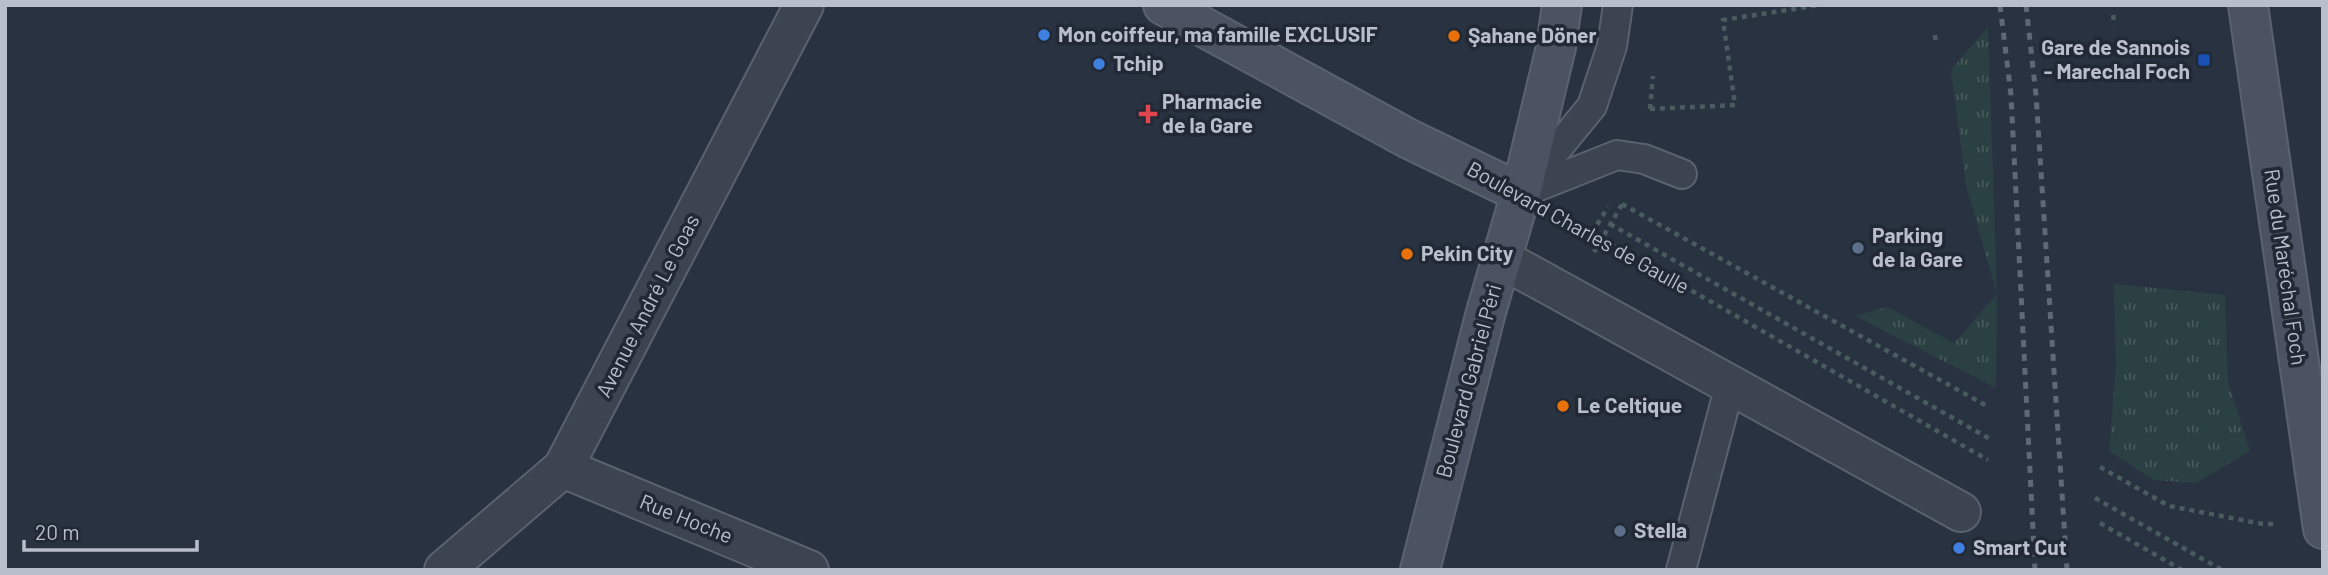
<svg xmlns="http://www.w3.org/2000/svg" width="2328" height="575" viewBox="0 0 2328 575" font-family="Barlow,sans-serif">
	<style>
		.grass { fill: url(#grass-tufts) }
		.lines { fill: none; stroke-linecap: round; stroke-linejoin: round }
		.lane-casing { stroke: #5a626d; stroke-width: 32 }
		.street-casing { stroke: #5a626d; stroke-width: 42 }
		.secondary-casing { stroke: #5a626d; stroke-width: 42 }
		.path { stroke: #4b5c60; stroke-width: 4.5; stroke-dasharray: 5 5; stroke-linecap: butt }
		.lane { stroke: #3c4450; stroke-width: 28 }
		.street { stroke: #3c4450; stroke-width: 38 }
		.secondary { stroke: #4b5363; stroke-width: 38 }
		.rail { stroke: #5f6877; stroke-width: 5; stroke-dasharray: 7 7; stroke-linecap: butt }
		.shop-dot { fill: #3f7fe0; stroke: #212935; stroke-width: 2.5 }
		.food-dot { fill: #e8710a; stroke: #212935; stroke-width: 2.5 }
		.transit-dot { fill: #1a4fb4; stroke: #212935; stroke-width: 2.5 }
		.health-dot { fill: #e0444e; stroke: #212935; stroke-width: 2.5 }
		.service-dot { fill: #5c6f8a; stroke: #212935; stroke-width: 2.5 }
		.labels { text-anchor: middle; stroke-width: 7; stroke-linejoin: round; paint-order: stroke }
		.poi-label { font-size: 21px; font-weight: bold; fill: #b9bfca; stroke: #212935; text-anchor: start }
		.street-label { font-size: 21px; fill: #b9bfca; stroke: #212935 }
	</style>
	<defs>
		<pattern id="grass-tufts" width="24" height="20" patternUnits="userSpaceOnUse" patternTransform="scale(1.75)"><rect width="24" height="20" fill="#2b4042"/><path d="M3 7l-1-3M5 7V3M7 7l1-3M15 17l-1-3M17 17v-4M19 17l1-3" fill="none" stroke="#485a5c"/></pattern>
	</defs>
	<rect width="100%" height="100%" fill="#283240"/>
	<g class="grass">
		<path d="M 1988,27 L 1997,294 L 1996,388 L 1855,316 L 1887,307 L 1954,343 L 1997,294 L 1966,186 L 1951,70 Z"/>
		<path d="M 2114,284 L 2225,295 L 2228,382 L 2250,451 L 2196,483 L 2153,480 L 2109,451 L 2116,365 Z"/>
	</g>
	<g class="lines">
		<defs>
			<g id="lane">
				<path d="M 1525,188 L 1592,106 L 1612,46 L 1618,5"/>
				<path d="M 1524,192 L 1617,155 L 1644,159 L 1682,174"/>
				<path d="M 1681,570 L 1730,385"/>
			</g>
			<g id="street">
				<path d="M 1502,259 L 1961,512"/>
				<path d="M 563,468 L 809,570"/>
				<path d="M 444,570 L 563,468 L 804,5"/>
			</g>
			<g id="secondary">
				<path d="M 1163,5 L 1409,139 L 1521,193"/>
				<path d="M 2248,5 L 2323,529"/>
				<path d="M 1420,570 L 1486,312 L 1521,193 L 1556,47 L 1562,5"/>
			</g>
		</defs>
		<use href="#lane" class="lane-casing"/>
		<use href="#street" class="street-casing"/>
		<use href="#secondary" class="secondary-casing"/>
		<g class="path">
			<path d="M 2113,15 L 2115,25"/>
			<path d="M 1935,35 L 1936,45"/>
			<path d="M 1650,109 L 1735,105 L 1723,20 L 1820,5"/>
			<path d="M 1650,109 L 1653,76"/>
			<path d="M 1622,204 L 1987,406"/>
			<path d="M 1570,221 L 1988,460"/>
			<path d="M 1610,224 L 1990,439"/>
			<path d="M 1592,233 L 1608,207"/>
			<path d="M 1594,252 L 1623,203"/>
			<path d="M 2100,467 L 2169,506 L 2263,524 L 2274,524"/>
			<path d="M 2095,498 L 2222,570"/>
			<path d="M 2100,523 L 2182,570"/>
		</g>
		<use href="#lane" class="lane"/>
		<use href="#street" class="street"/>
		<use href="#secondary" class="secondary"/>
		<g class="rail">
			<path d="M 2000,5 L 2011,95 L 2035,570"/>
			<path d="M 2026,5 L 2036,95 L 2067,570"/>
		</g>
	</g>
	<g class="shop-dot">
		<circle cx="1044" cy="35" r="7"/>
		<circle cx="1099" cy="64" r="7"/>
		<circle cx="1959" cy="548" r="7"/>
	</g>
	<g class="food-dot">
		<circle cx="1454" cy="36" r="7"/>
		<circle cx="1407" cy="254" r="7"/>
		<circle cx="1563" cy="406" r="7"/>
	</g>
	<rect class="transit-dot" x="2197" y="53" width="14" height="14" rx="3.5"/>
	<path class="health-dot" d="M1144.5 103.5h7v7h7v7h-7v7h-7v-7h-7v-7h7z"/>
	<g class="service-dot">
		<circle cx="1858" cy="248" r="7"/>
		<circle cx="1620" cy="531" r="7"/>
	</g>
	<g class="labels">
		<g class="poi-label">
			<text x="1058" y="42">Mon coiffeur, ma famille EXCLUSIF</text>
			<text x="1468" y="43">Şahane Döner</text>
			<text x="2190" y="55" text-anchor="end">Gare de Sannois<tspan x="2190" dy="24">- Marechal Foch</tspan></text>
			<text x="1113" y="71">Tchip</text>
			<text x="1162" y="109">Pharmacie<tspan x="1162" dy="24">de la Gare</tspan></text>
			<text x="1872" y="243">Parking<tspan x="1872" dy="24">de la Gare</tspan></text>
			<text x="1421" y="261">Pekin City</text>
			<text x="1577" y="413">Le Celtique</text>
			<text x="1634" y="538">Stella</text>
			<text x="1973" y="555">Smart Cut</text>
		</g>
		<g class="street-label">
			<text transform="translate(1578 228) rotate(29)" y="7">Boulevard Charles de Gaulle</text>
			<text transform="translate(2285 267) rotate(82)" y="7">Rue du Maréchal Foch</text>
			<text transform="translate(648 306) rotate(-63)" y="7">Avenue André Le Goas</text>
			<text transform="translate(1469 381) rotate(-75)" y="7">Boulevard Gabriel Péri</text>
			<text transform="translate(686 519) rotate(22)" y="7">Rue Hoche</text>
		</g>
	</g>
	<rect width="2328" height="575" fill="none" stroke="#b9bfca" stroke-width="14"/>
	<path d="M24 540v10h173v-10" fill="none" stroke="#b9bfca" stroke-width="3.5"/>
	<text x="35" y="540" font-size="21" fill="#b9bfca" stroke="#212935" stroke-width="5" paint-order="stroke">20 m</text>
</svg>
